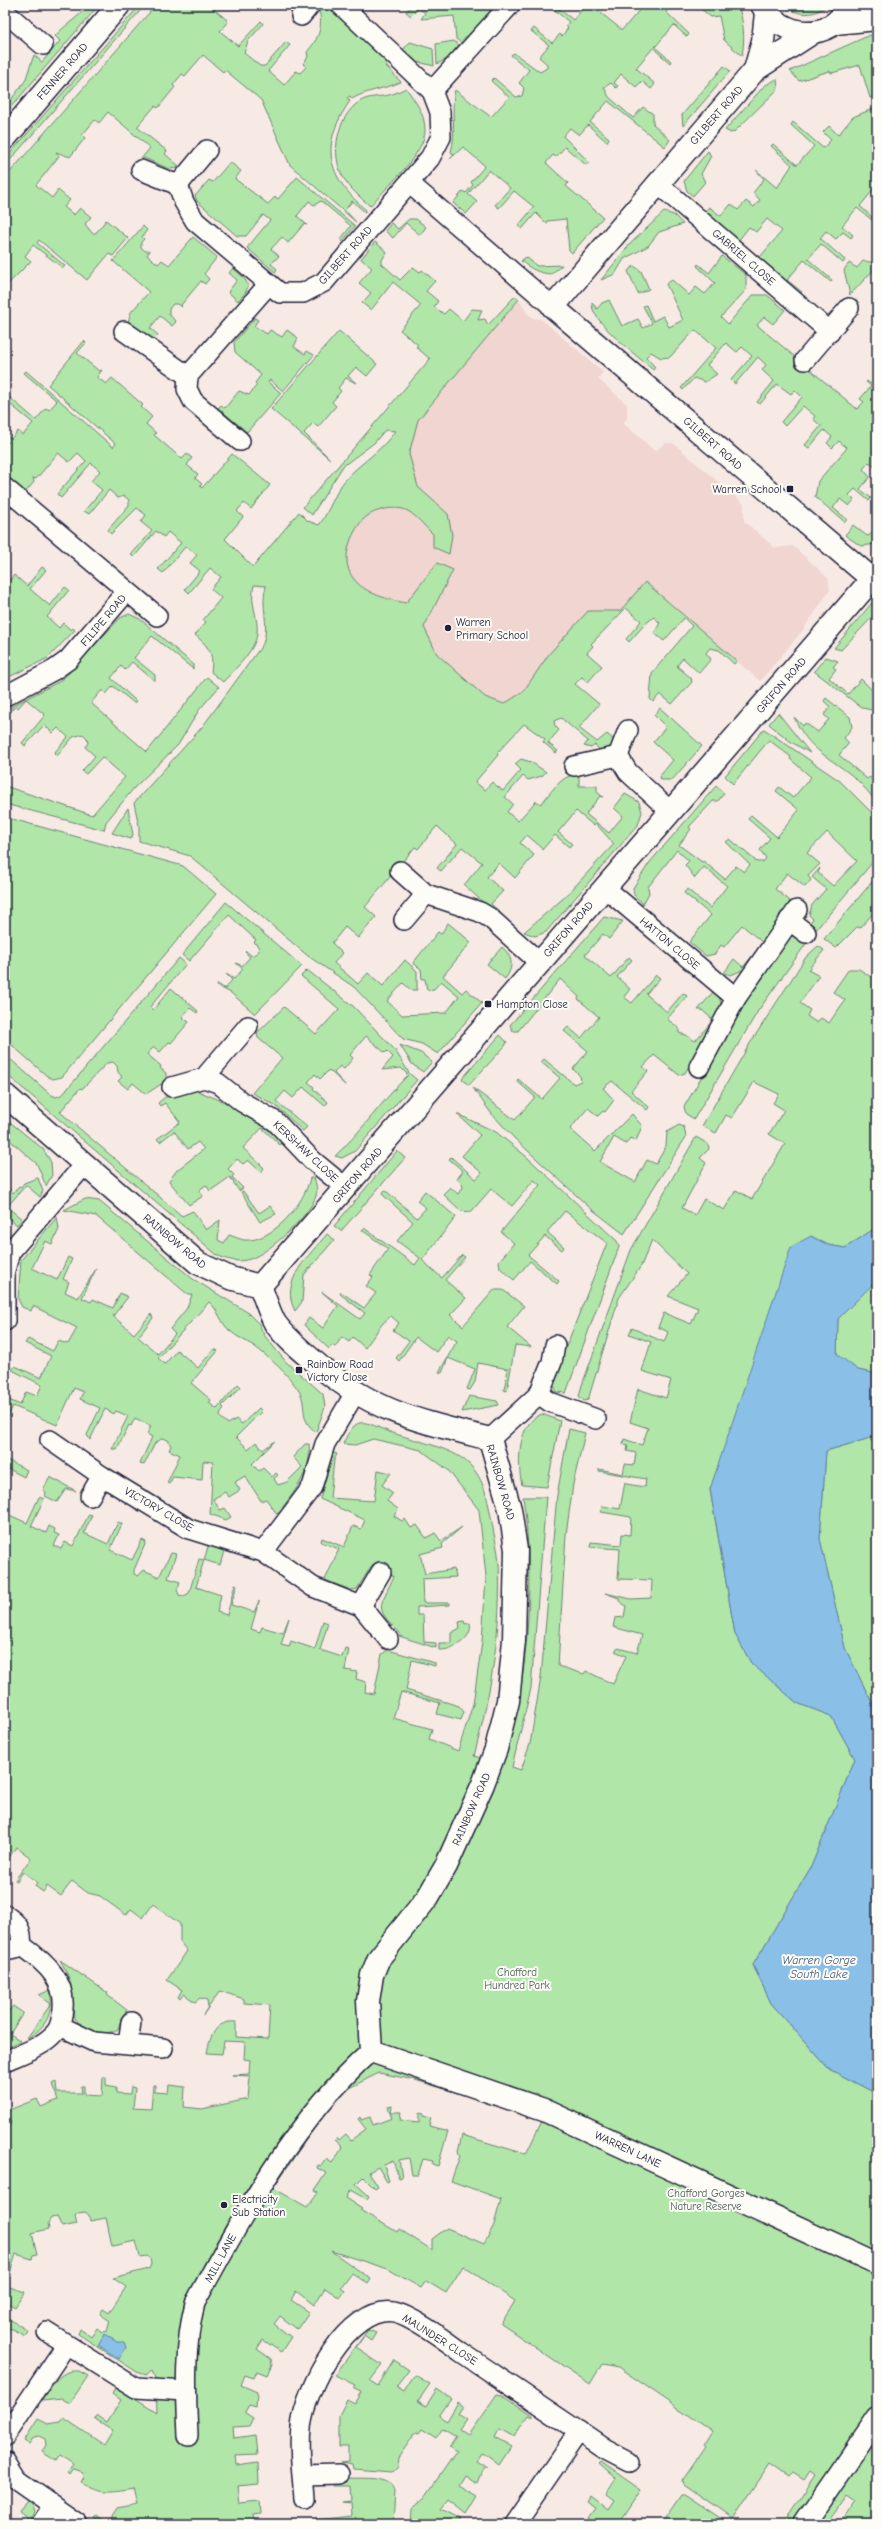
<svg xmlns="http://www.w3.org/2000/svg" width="882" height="2529" viewBox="0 0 882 2529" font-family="'Comic Neue',sans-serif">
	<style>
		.built { fill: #f0d5d0 }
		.green { fill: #b1e6a9; stroke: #6a8472; fill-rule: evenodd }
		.water { fill: #8ac0e8; stroke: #6081a3 }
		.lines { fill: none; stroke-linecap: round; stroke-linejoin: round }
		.street-casing { stroke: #22223b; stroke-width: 22 }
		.secondary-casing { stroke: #22223b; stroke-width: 25 }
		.street { stroke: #fdfcf7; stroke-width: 19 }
		.secondary { stroke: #fdfcf7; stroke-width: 22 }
		.poi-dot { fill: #22223b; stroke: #fdfcf7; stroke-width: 1.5 }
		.labels { text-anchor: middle; stroke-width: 4; stroke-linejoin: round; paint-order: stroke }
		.street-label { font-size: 11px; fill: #22223b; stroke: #fdfcf7 }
		.poi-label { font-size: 11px; fill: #22223b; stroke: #fdfcf7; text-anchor: start }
		.park-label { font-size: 11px; fill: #4d5d5c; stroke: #fdfcf7 }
		.water-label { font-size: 12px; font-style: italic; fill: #465978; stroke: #fdfcf7 }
	</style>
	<rect width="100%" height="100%" fill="#f7eae5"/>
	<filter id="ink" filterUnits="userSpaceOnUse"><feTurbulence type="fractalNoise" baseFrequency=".025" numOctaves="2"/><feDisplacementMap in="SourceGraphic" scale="8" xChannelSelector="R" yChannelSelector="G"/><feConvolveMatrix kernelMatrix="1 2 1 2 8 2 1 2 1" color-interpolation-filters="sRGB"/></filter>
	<g filter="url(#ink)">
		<path class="built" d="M 519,299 L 527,313 L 533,318 L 541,319 L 603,372 L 598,379 L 627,404 L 627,418 L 623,423 L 655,451 L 666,443 L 673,443 L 744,504 L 744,521 L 775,548 L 793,546 L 828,578 L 830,590 L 803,630 L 760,681 L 645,582 L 322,953 L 281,580 Z"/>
		<g class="green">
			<path d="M 89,5 L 99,5 L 5,114 L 5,108 L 25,81 L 34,55 L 42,62 L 60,41 L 55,36 C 66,24 78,18 89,5 Z"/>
			<path d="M 140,5 L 145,5 L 5,166 L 5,159 Z"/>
			<path d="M 156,5 L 209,5 L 227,20 L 227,24 L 220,31 L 238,46 L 261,21 L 263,24 L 248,41 L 244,53 L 260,66 L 265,66 L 286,42 L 290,45 L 268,71 L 284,85 L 296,71 L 300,73 L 306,67 L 303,64 L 308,57 L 307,52 C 319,38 323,27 319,10 L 330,9 L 336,12 L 389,62 L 386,66 L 401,82 C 385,89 367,90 352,99 L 350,96 L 347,98 L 350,101 C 319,146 327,176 366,210 L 365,212 L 352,201 L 345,210 L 356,222 L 290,165 L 261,100 L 225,70 L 223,72 L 203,55 L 185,76 L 182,74 L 173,85 L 175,87 L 158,108 L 155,106 L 137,127 L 167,151 L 165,154 L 179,166 L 177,168 L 170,169 L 144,158 L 141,161 L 141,159 L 150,148 L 108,112 L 99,123 L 95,120 L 82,135 L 85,138 L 70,157 L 56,152 L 59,156 L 36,185 L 52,198 L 58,190 L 70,200 L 64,207 L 74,215 L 80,208 L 91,217 L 85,224 L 92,233 L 96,233 L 106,220 L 128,238 L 113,256 L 109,254 L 87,280 L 39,240 L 37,243 L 65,266 L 63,268 L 33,245 L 25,256 L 31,261 L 5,287 L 5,178 Z"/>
			<path d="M 412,5 L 485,5 L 494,12 L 465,46 L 456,39 L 454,16 L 421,19 L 425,13 L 419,8 L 411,16 L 406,12 Z"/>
			<path d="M 554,5 L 573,20 L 586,5 L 591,5 L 622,30 L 644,5 L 672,5 L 666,12 L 689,34 L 687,37 L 674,25 L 655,47 L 671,61 L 670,63 L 653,48 L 636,68 L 655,84 L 651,89 L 642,81 L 636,87 L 621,74 L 614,83 L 618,86 L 616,88 L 611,83 L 604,87 L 609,97 L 633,118 L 643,107 L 653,114 L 653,124 L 670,140 L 665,147 L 608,101 L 590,122 L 609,138 L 607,142 L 588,125 L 579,135 L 570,128 L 563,136 L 589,162 L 586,165 L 565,147 L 556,157 L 553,155 L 546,163 L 568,183 L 566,186 L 603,217 L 572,253 L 569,250 L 566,219 L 547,221 L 547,224 L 536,213 L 522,229 L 518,226 L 534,207 L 514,191 L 499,208 L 495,205 L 510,188 L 489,170 L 468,194 L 477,202 L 466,214 L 453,203 L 463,191 L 466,193 L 473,185 L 471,182 L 485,166 L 463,147 L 450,159 L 454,155 L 451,152 C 457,131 450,111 455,90 L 491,117 L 509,97 L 491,81 L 494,78 L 516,97 L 522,96 L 524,88 L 519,83 L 529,70 L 511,55 L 514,53 L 540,72 L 547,68 L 547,64 L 539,57 L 549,45 L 531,31 L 534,28 L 552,43 L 560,34 L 562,36 L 568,28 L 566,26 L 569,22 L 552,8 Z"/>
			<path d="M 696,5 L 738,5 C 744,23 745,38 742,56 L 724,40 L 719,16 L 711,17 Z"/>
			<path d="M 785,5 L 827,5 C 816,16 797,17 785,5 Z"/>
			<path d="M 870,35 L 877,36 L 877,96 L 870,98 L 860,65 L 832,73 L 829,71 L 799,81 L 790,71 Z"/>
			<path d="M 454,41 L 459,45 L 447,59 L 437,64 L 436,44 Z"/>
			<path d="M 410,42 L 433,49 L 434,66 L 418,62 L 402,51 Z"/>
			<path d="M 724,66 L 730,71 L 683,126 L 682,115 Z"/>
			<path d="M 777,79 L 778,89 L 735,131 L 731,133 L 725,130 L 764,86 Z"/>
			<path d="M 406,88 C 415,101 425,113 425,130 C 426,152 385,189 370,206 C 360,197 350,189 343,177 C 330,154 337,117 359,102 C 368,96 379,97 389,95 C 394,94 400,91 406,88 Z"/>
			<path d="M 877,107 L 877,165 L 874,168 L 877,192 L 874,189 L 860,206 L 873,218 L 872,220 L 857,208 L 842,226 L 853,235 L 851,238 L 843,232 L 836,239 L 826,231 L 820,238 L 845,260 L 843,263 L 821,244 L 808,259 L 832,280 L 831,282 L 804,260 L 787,280 L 802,292 L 799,295 L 760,261 L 760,257 L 782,231 L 767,219 L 756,232 L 749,227 L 738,241 L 704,212 L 709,207 L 721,216 L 731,204 L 738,210 L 746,201 L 754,207 L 760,200 L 753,193 L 764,179 L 756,170 L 777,188 L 792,165 L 771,146 L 773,144 L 797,165 L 814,146 L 791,125 L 793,122 L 823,148 L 831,140 L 823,132 L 829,126 L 838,135 L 853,117 Z"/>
			<path d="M 708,151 L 711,156 L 701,174 L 705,182 L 693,196 L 687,191 L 684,181 Z"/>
			<path d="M 230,162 L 241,171 L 235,179 L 268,204 L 275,197 L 278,199 L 297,177 L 355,226 L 342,242 L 340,240 L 351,226 L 321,201 L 314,205 L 309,201 L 297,216 L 307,225 L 304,224 L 288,243 L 282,237 L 271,249 L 279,256 L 271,264 L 277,269 L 275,272 L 247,248 L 270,220 L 263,215 L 246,236 L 237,236 L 197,201 L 195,196 L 209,180 L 213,182 Z"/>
			<path d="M 664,212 L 674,215 L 683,224 L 659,232 L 648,246 L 624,259 L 615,274 L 601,280 L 630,244 Z"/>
			<path d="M 409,219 L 416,219 L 426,227 L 420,235 L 406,223 L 393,238 L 385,231 L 391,223 L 398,229 Z"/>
			<path d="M 143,226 L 147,230 L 142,237 L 144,239 L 141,242 L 141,247 L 145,251 L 150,251 L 147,255 L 158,264 L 162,260 L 169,265 L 193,237 L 217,257 L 204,274 L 209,279 L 205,284 L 201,281 L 181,305 L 182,307 L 178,304 L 173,304 L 169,309 L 169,314 L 176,322 L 172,326 L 160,316 L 150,328 L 158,335 L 153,340 L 128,322 L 131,312 L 149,292 L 113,261 Z"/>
			<path d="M 375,242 L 387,252 L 382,260 L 382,264 L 400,280 L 413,267 L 420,272 L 422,270 L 435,281 L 426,291 L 438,301 L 434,307 L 444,314 L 449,309 L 463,321 L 472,309 L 482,310 L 478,320 L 485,319 L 488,325 L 515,296 L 519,299 L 418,420 L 409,454 L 418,487 L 448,514 L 452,535 L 449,554 L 433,547 L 433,534 C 425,527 417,516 408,511 C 397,505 376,509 366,517 C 360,521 352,535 350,542 C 336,583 373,597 406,603 L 437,563 L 453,570 L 424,627 L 437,654 L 485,697 L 504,704 L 523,692 L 549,654 L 588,611 L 620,611 L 645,582 L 737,661 L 734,664 L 719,650 L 710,648 L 706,653 L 711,659 L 699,673 L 683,658 L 677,666 L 691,678 L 692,682 L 672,704 L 660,694 L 653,702 L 650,699 L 652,673 L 692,626 L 684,618 L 664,641 L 654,633 L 660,623 L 654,617 L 645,624 L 629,642 L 626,639 L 641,621 L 626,608 L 591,644 L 593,646 L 587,653 L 602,666 L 588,682 L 582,677 L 575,684 L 599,704 L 579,728 L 597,742 L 607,734 L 613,739 L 613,748 L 603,753 L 595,745 L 591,748 L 584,746 L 588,741 L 561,718 L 554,721 L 555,726 L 559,730 L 548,743 L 558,751 L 556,753 L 543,742 L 545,739 L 524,724 L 497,753 L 498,755 L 475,782 L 485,790 L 492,782 L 503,791 L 521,770 L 515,764 L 521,759 L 531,762 L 546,772 L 542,776 L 528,780 L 523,776 L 505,797 L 513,804 L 507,812 L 518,821 L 536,801 L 541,804 C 551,792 562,774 579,774 L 579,786 L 597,786 L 597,792 L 603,797 L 600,796 L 586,814 L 609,833 L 623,816 L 614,808 L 625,794 L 639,802 L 642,812 L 638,825 L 546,932 L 535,936 L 524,932 L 566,896 L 614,844 L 596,824 L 594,826 L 576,811 L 558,832 L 572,844 L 569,847 L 555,835 L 542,850 L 541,847 L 527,835 L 520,843 L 534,855 L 515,878 L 499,863 L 487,877 L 503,891 L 491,904 L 500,912 L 497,915 L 464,885 L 482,863 L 462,847 L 441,871 L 437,868 L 457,844 L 437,826 L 418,849 L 415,847 L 365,907 L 376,917 L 358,938 L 345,927 L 332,943 L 342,953 L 334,963 L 358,984 L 368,973 L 383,986 L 405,960 L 417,971 L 417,990 L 411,990 L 403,983 L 387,1001 L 402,1015 L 446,1013 L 459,996 L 441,981 L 434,989 L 427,990 L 425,979 L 422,979 L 421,969 L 413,963 L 438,932 L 441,934 L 448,923 L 471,942 L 443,976 L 462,993 L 466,989 L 482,1003 L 438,1054 L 422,1044 L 403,1039 L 354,987 L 308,956 L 190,856 L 139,841 L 139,826 L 134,803 L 203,726 L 263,644 C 270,624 260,605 266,586 L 254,585 C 249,602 259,617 257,634 C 255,651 234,670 223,682 L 211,672 C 214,653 209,647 195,635 L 206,622 L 203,620 L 221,598 L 211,589 L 221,577 L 210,568 L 189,593 L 185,589 L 200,571 L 190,563 L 197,555 L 186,546 L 163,573 L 158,569 L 181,543 L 168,532 L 164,537 L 156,531 L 134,557 L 131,555 L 152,531 L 141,522 L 146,515 L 137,508 L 111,534 L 108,530 L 129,505 L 129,500 L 124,496 L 118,498 L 109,490 L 89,514 L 84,511 L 102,490 L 91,481 L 100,471 L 91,463 L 61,498 L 57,494 L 86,461 L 78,453 L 69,462 L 58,453 L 36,479 L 33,478 L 34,482 L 24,494 L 5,480 L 5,447 L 9,442 L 5,439 L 5,434 L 11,439 L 18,431 L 23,435 L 33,423 L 5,400 L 8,396 L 36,420 L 46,408 L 49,410 L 57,401 L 24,373 L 26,371 L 113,447 L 116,444 L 48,385 L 84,341 L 86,343 L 77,353 L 99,371 L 102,370 L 97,377 L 106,384 L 112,378 L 143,405 L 141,407 L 152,417 L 146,424 L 156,433 L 154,435 L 182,459 L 187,454 L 192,458 L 187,465 L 198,474 L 195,478 L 202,484 L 200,486 L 202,488 L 232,454 L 270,485 L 251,509 L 244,503 L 237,511 L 243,517 L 225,539 L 253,567 L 299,512 L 308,521 L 319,525 C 330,511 334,493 346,479 C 361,462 382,451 395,431 L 385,430 L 374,443 L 343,466 L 312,515 L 303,507 L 430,359 L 416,347 L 418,345 L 400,330 L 421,305 L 393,282 L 371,310 L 362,303 L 371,293 L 359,283 L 372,268 L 361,259 Z"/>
			<path d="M 722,256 L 746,275 L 746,290 L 721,317 L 728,324 L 753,295 L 767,295 L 785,310 L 773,324 L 764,317 L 757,325 L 857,409 L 864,402 L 860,399 L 871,386 L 866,382 L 867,381 L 871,384 L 877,377 L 877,460 L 875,463 L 877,469 L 869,462 L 863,469 L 870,477 L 860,489 L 871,498 L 869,501 L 855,489 L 849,495 L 854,500 L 849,506 L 840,499 L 833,508 L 847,519 L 845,522 L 815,497 L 818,481 L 847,448 L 839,441 L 832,448 L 827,443 L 832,437 L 824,430 L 809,448 L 805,445 L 821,426 L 813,419 L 815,416 L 803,406 L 785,426 L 781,422 L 802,397 L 795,390 L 791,394 L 777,384 L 760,404 L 757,402 L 774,381 L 762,370 L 766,365 L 758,357 L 735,384 L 731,380 L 752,356 L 742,347 L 737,352 L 726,343 L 707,365 L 717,374 L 705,382 L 694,378 L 683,390 L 681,388 L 716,348 L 695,330 L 670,357 L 661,358 L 651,352 L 646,357 L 655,367 L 653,370 C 639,357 589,321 592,302 L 597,309 L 602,303 L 609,300 L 622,326 L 638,319 L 643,328 L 652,323 L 643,306 L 646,305 L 653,321 L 663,316 L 669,327 L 683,320 L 666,284 L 672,280 L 689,295 L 696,287 L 705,294 L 715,283 L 697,266 L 698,264 L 709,273 Z"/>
			<path d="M 526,257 L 537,266 L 562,265 L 551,274 C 538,273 531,269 521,261 Z"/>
			<path d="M 863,261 L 877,263 L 877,266 L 850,295 L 844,270 L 849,263 L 857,268 Z"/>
			<path d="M 634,266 L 641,271 L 649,289 L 638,294 L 628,271 Z"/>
			<path d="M 233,268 L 244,278 L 248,285 L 246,292 L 238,301 L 228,292 L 237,280 L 229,273 Z"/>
			<path d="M 255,318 L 258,320 L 254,326 L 267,334 L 270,330 L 282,337 L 287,330 L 298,338 L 294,347 L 305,354 L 307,351 L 314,355 L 283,391 L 270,380 L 268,382 L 281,393 L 247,432 L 218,408 L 221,405 L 225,408 L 239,391 L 249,395 L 257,385 L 255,383 L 261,375 L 235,352 L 234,342 Z"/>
			<path d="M 339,331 L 377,364 L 367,376 L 356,367 L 348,376 L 356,383 L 346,378 L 338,388 L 341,391 L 332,402 L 336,406 L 318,427 L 313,423 L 304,433 L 330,459 L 271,409 Z"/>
			<path d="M 853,525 L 867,536 L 870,535 L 877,527 L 877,544 L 861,546 L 846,536 L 845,535 Z"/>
			<path d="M 42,567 L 46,570 L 30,589 L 50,606 L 65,587 L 69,590 L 47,617 L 59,628 L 63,623 L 71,630 L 73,628 L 75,630 L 48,658 L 9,677 L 5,671 L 5,657 L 8,655 L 5,649 L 5,580 L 10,580 L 14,575 L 27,586 Z"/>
			<path d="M 877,597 L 877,612 L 841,650 L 834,648 Z"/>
			<path d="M 129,614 L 140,619 L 193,664 L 193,669 L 152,636 L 134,658 L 155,675 L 155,681 L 132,662 L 125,670 L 121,666 L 111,678 L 136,701 L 134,703 L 113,686 L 106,694 L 102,690 L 91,703 L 147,752 L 207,677 L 219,687 L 199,710 L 178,745 L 134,788 L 106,822 L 104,830 L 5,804 L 5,786 L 92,815 L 125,777 L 102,757 L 86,774 L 82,771 L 95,756 L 85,747 L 88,743 L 87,738 L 83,734 L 73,737 L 57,756 L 54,753 L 68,737 L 58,728 L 53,733 L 44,725 L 25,746 L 22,743 L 45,715 L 26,699 L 18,708 L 16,706 L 12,710 L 12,706 L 62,680 L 120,618 Z"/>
			<path d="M 826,657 L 838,661 L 833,667 L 836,669 L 829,678 L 848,694 L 861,679 L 875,693 L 877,692 L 877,711 L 862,708 L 814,671 Z"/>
			<path d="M 826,698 L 850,717 L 852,727 L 844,738 L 849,743 L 839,755 L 867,779 L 870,777 L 877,783 L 877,802 C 870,795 864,786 856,779 C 831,757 809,752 794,717 L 803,726 L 805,723 L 818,732 L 829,719 L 824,715 L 830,707 L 824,701 Z"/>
			<path d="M 660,708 L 702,746 L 672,780 L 660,780 L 659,777 L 673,760 L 653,742 L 666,727 L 654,715 Z"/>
			<path d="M 778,713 L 810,753 L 791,742 L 769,724 Z"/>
			<path d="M 764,729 L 840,781 L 871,812 L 877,820 L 877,857 L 815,931 L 808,925 L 813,919 L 809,915 L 812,905 L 826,889 L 812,877 L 820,868 L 818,873 L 833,886 L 857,861 L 827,832 L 807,853 L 820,864 L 808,876 L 811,880 L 805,887 L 787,873 L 775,889 L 789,900 L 790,904 L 749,967 L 731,975 L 724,973 L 734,959 L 743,967 L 763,943 L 742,925 L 724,947 L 721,945 L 715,954 L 706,956 L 689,942 L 711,915 L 684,893 L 687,889 L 710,908 L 727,886 L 704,867 L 695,878 L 685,865 L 689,861 L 677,850 L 648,887 L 649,893 L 643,904 L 634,895 L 633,888 L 650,862 L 716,786 L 724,793 L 718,801 L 713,801 L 689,827 L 691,829 L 679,845 L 702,862 L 703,861 L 725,879 L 736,866 L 744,872 L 750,865 L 726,842 L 730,839 L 757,862 L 763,862 L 766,858 L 760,850 L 770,838 L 748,819 L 751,815 L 777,837 L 799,810 L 776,791 L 779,787 L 793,798 L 811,777 L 790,759 L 791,757 L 769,740 L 733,784 L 725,776 Z"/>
			<path d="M 128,808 L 133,835 L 131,839 L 112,833 Z"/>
			<path d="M 5,817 L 183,866 L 216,894 L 62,1077 L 53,1079 L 47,1076 L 5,1039 Z"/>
			<path d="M 877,876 L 877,909 L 860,928 L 857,927 L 836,948 L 824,939 Z"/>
			<path d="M 226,902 L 302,966 L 255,1014 L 231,993 L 217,986 L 218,984 L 225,989 L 232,980 L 226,974 L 234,979 L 243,969 L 236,963 L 242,966 L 250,957 L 245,952 L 246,951 L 252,956 L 259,951 L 258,946 L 254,942 L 256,940 L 229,915 L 189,961 L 182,955 Z"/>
			<path d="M 604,917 L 623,921 L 609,939 L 603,934 L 585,955 L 611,978 L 629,957 L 632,960 L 617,977 L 630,989 L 624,997 L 632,1003 L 656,975 L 660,978 L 646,994 L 667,1012 L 683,993 L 687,996 L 667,1019 L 679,1028 L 679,1033 L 686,1035 L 695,1041 L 713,1020 L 702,1010 L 698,1010 L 714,991 L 720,999 L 721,1007 L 685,1073 L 679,1075 L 654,1055 L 643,1067 L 648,1071 L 631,1091 L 649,1107 L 647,1110 L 612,1081 L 603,1088 L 614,1100 L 605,1112 L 603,1111 L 598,1116 L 588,1108 L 570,1129 L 595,1151 L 632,1114 L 642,1126 L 636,1141 L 630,1138 L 626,1144 L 614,1137 L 600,1162 L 635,1182 L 647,1160 L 656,1164 L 666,1146 L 667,1132 L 679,1125 L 684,1127 L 686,1137 L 624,1234 L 589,1207 L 514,1138 L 491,1113 L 473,1088 L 515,1120 L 535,1097 L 517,1081 L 518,1079 L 542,1099 L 560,1078 L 541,1062 L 544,1059 L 574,1084 L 581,1081 L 580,1076 L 573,1069 L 588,1051 L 564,1031 L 568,1027 L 581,1038 L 599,1017 L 578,999 L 579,997 L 560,979 L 518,1031 L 513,1031 L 510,1025 Z"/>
			<path d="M 793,929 L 808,941 L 758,1011 L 694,1119 L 686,1114 L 684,1107 L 751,993 Z"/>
			<path d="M 818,946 L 824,950 L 808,970 L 819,976 L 800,1003 L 810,1010 L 807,1016 L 817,1023 L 821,1018 L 829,1023 L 845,1000 L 833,992 L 849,969 L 859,969 L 871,977 L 877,967 L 877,1227 L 845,1248 L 828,1245 L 811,1236 L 710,1490 L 735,1634 L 751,1663 L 797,1703 L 831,1716 L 855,1759 L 811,1867 L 753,1965 L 771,2003 L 829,2069 L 877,2094 L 877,2524 L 840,2524 L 856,2501 L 847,2495 L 827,2524 L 817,2524 L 823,2480 L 792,2524 L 782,2524 L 815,2475 L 810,2471 L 804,2480 L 793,2473 L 789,2477 L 770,2464 L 733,2519 L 683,2484 L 682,2480 L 705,2447 L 703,2445 L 712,2431 L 618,2367 L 602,2364 L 590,2384 L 501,2324 L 515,2301 L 463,2266 L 446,2293 L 426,2281 L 421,2288 L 388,2269 L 331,2251 L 371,2279 L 368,2284 L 352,2273 L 341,2288 L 345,2291 L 340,2298 L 325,2288 L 314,2305 L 296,2291 L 291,2300 L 309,2312 L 297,2329 L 280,2316 L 274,2324 L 291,2337 L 281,2352 L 263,2340 L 257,2349 L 271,2359 L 272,2365 L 267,2375 L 257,2371 L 254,2378 L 245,2375 L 241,2385 L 257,2392 L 256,2407 L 249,2405 L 245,2412 L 254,2418 L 250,2426 L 233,2427 L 234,2438 L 255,2435 L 257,2455 L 235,2456 L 236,2466 L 258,2463 L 259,2484 L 237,2486 L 239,2503 L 260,2501 L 261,2514 L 252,2515 L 253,2523 L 293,2520 L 293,2524 L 313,2523 L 315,2520 L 352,2516 L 351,2503 L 342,2502 L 351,2501 L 350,2486 L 333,2486 L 333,2484 L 347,2482 L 348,2478 C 363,2479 388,2475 395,2491 L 393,2524 L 103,2524 L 94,2518 L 96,2516 L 108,2524 L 118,2509 L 137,2505 L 133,2488 C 111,2492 101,2494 81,2482 L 84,2477 L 83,2472 L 74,2469 L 70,2475 L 68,2473 L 73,2464 L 60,2455 L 56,2461 L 42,2452 L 46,2445 L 45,2439 L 39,2436 L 34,2437 L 29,2444 L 24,2441 L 38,2419 L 48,2424 L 61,2422 L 64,2418 L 104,2445 L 113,2430 L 95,2419 L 98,2416 L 107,2422 L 121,2400 L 112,2393 L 116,2386 L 157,2412 L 156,2377 L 153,2370 L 146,2375 L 137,2372 L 78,2334 L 80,2329 L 91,2337 L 97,2328 L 102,2332 L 107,2331 L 110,2321 L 100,2314 L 103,2309 L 109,2313 L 126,2287 L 113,2278 L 149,2269 L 151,2264 L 150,2258 L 147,2256 L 140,2257 L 136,2241 L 112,2246 L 106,2218 L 90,2221 L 89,2215 L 85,2212 L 78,2213 L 75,2216 L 77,2224 L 62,2227 L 57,2217 L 51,2218 L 48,2223 L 49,2229 L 32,2233 L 37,2254 L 33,2255 L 32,2259 L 16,2254 L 6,2286 L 25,2292 L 15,2307 L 10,2304 L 5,2305 L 5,2127 L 11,2124 L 5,2108 L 7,2107 L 9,2110 L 37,2099 L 41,2107 L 58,2100 L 52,2084 L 56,2082 L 57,2093 L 82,2093 L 81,2086 L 84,2086 L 84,2095 L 102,2096 L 103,2077 L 106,2077 L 106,2085 L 116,2087 L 116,2093 L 130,2094 L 131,2087 L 135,2088 L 133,2108 L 151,2109 L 153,2085 L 155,2085 L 155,2092 L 168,2093 L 169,2085 L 185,2087 L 184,2107 L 202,2109 L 248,2099 L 250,2076 L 232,2075 L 249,2074 L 250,2060 L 244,2059 L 245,2042 L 224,2041 L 222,2054 L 207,2053 C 210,2036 216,2020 236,2022 L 236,2037 L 268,2039 L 270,2005 L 244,2003 L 244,1999 L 220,1991 L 203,2015 L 208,2007 L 207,2000 L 200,1998 L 195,2002 L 184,1994 L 180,1999 L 178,1997 L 182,1990 L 167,1980 L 187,1951 L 180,1942 L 180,1924 L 153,1904 L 143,1918 L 131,1909 L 126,1915 L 100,1896 L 88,1893 L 72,1881 L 61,1896 L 47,1886 L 43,1892 L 35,1886 L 37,1882 L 23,1872 L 17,1881 L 15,1880 L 31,1858 L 16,1847 L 5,1864 L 5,1513 L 27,1523 L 39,1497 L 44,1499 L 31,1526 L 46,1533 L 49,1526 L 55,1529 L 54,1533 L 59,1535 L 54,1546 L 61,1549 L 65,1542 L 73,1546 L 89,1514 L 92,1515 L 84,1533 L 108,1544 L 118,1522 L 122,1524 L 110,1550 L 132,1560 L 142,1540 L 146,1542 L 134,1570 L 134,1574 L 138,1576 L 144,1570 L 159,1577 L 171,1553 L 176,1554 L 168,1578 L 180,1582 L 177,1590 L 179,1595 L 184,1596 L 189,1593 L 199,1559 L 204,1560 L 209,1543 L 221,1546 L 220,1550 L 224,1551 L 220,1565 L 204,1560 L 196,1587 L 221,1595 L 217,1612 L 227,1615 L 235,1584 L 237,1585 L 231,1605 L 254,1612 L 259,1601 L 251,1629 L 260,1632 L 262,1627 L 283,1633 L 289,1618 L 281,1645 L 289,1647 L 291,1641 L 315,1649 L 323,1621 L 328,1623 L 320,1650 L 342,1657 L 345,1648 L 349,1649 L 345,1670 L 357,1672 L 356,1679 L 366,1682 L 365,1692 L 374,1694 L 382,1654 L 388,1650 L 435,1663 L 435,1666 L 412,1660 L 406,1690 L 459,1706 L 464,1712 L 461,1720 L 437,1714 L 440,1703 L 401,1692 L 393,1718 L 432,1729 L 429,1739 L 458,1751 L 473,1704 L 482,1642 L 486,1576 L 479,1510 L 448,1470 L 421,1450 L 373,1439 L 355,1445 L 343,1444 C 357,1412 365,1423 390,1432 C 412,1440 451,1447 468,1463 C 485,1479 488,1501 492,1523 C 494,1536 498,1549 499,1562 C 502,1627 491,1693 474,1756 L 502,1764 C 529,1691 535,1574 523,1497 L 546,1497 L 531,1688 L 512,1767 L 521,1770 L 530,1744 L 541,1677 L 557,1495 L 569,1429 L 585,1433 L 573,1484 L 566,1535 L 558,1666 L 584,1674 L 586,1671 L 613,1684 L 626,1656 L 615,1651 L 618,1648 L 637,1653 L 642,1635 L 613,1627 L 615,1618 L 624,1617 L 626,1606 L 619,1601 L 619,1598 L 605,1593 L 631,1599 L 651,1598 L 652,1580 L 618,1579 L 620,1549 L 590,1547 L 591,1542 L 621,1545 L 622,1534 L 630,1535 L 631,1517 L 601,1512 L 602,1506 L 620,1509 L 625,1482 L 626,1484 L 645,1487 L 646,1479 L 599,1471 L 599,1469 L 623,1474 L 625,1464 L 634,1465 L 636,1453 L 627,1451 L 628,1445 L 623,1444 L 624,1439 L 642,1445 L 648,1428 L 630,1422 L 638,1389 L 666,1398 L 671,1380 L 642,1371 L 651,1342 L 629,1334 L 632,1328 L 664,1342 L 668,1332 L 658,1327 L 664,1313 L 691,1324 L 698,1308 L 668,1296 L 687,1274 L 652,1240 L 641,1266 L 619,1298 L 588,1400 L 584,1401 L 579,1396 L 582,1385 L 631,1250 L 696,1137 L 708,1144 L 709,1149 L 700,1158 L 706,1163 L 682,1208 L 695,1215 L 704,1199 L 724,1210 L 736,1190 L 752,1199 L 785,1144 L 769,1134 L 784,1110 L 773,1103 L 779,1094 L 754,1082 L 732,1118 L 726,1115 L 716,1133 L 702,1126 L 749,1045 L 806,957 ZM 379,2073 L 415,2080 L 543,2119 L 526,2154 L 462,2135 L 458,2151 L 460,2156 L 451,2181 L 501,2199 L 494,2225 L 484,2244 L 447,2228 L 432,2239 L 432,2250 L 399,2229 L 397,2232 L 360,2210 L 362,2208 L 346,2198 L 351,2190 L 367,2199 L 369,2196 L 356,2184 L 363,2177 L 375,2189 L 378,2187 L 369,2172 L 378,2167 L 387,2182 L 389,2181 L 384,2165 L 393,2161 L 399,2178 L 402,2177 L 399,2160 L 409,2158 L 412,2175 L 418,2175 L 423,2159 L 433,2161 L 432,2164 L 438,2166 L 448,2131 L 429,2126 L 431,2118 L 423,2116 L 424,2114 L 419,2113 L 419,2122 L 400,2120 L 401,2112 L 391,2112 L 392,2106 L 388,2107 L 392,2118 L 373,2125 L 370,2117 L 361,2120 L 360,2117 L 358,2119 L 366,2129 L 351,2140 L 346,2134 L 339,2140 L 337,2137 L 335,2140 L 343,2147 L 332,2163 L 326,2159 L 321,2166 L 318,2165 L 317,2168 L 326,2173 L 315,2190 L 318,2192 L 307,2207 L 273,2188 L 329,2106 L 347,2089 Z"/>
			<path d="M 502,947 C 513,957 514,967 505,979 L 487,964 Z"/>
			<path d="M 179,958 L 186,964 L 150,1007 L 153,1010 L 171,988 L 198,1011 L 197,1013 L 190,1008 L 182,1017 L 189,1022 L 171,1043 L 169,1042 L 160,1052 L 154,1047 L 147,1054 L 161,1066 L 160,1068 L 166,1073 L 166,1081 L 146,1094 L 133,1083 L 128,1089 L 118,1081 L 122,1077 L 118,1072 L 117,1066 L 113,1062 L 107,1063 L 82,1089 L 80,1088 L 60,1112 L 182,1216 L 193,1211 L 206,1230 L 220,1220 L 218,1240 L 224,1243 L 229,1235 C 233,1236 239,1239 244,1240 C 272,1243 305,1203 310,1178 L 314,1178 C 316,1184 318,1189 316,1196 C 310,1215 269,1253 250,1259 C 239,1263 226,1260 217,1255 L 5,1073 L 5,1057 L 9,1058 L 50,1094 L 56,1097 L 63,1094 Z"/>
			<path d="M 307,970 L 353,1006 L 395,1050 L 409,1073 L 417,1080 L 355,1151 L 342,1158 L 335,1156 C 362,1131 382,1101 408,1075 L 401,1068 L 382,1070 L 393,1057 L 387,1051 L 385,1053 L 366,1036 L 350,1055 L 353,1058 L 344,1069 L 340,1066 L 334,1073 L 347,1087 L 329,1070 L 320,1079 L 315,1074 L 308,1082 L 314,1087 L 313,1089 L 328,1102 L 325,1106 L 303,1087 L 293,1098 L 285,1091 L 276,1101 L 307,1127 L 303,1131 L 275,1105 L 252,1093 L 282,1058 L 258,1038 L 257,1033 L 284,1007 L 316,1034 L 339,1009 L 301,976 Z"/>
			<path d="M 500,1035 L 507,1042 L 505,1046 L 469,1085 L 462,1079 Z"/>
			<path d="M 400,1045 L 421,1053 L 432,1062 L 423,1072 L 412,1064 Z"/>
			<path d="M 193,1089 L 227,1103 L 256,1120 L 283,1142 L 280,1145 L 262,1128 L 243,1148 L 264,1168 L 261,1172 L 248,1160 L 243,1164 L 237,1159 L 228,1169 L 234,1175 L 232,1177 L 243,1188 L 239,1191 L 230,1177 L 210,1191 L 206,1185 L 199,1190 L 203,1196 L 189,1205 L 169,1181 L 177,1170 L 204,1149 L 198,1142 L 188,1149 L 174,1131 L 160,1142 L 157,1139 L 180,1122 L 165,1103 L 160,1106 L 158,1103 L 165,1097 L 172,1097 Z"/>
			<path d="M 457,1114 L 496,1132 L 527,1157 L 617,1241 L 619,1247 L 566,1393 L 556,1392 L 553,1380 L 607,1243 L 565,1211 L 547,1232 L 564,1247 L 562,1250 L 545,1236 L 528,1255 L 559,1281 L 557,1284 L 530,1261 L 514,1280 L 500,1268 L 499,1261 L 514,1243 L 501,1232 L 540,1185 L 534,1180 L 512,1206 L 491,1189 L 471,1212 L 461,1211 L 443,1194 L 450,1187 L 458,1194 L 463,1188 L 462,1183 L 457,1179 L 463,1171 L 449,1159 L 451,1157 L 476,1179 L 482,1173 L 462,1156 L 480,1135 Z"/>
			<path d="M 5,1118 L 43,1149 L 51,1162 L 52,1175 L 46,1186 L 37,1164 L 5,1136 Z"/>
			<path d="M 397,1151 L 405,1158 L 341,1231 L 334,1226 Z"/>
			<path d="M 38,1178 L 43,1191 L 40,1197 L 26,1185 L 7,1207 L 22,1219 L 17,1225 L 5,1216 L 5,1186 L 13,1193 L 19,1186 L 21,1187 L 24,1183 Z"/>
			<path d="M 385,1190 L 417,1218 L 426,1208 L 417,1201 L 425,1191 L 456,1217 L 422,1260 L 442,1278 L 462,1255 L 465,1257 L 445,1280 L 466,1298 L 450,1315 L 463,1326 L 494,1290 L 503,1290 L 524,1306 L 507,1327 L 531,1347 L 515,1345 L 507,1391 L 504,1390 L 508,1369 L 478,1363 L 475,1382 L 470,1390 L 467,1389 L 475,1369 L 448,1358 L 442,1373 L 439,1372 L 457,1341 L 448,1335 L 436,1352 L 416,1337 L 399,1361 L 396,1358 L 409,1341 L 393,1330 L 399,1323 L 391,1316 L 383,1323 L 365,1348 L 353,1337 L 349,1342 L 342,1337 L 335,1347 L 332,1345 L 329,1349 L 304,1325 L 309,1318 L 323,1328 L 338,1306 L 322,1292 L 360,1319 L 365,1313 L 340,1294 L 341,1292 L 364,1308 L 376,1293 L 366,1286 L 373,1277 L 370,1275 L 388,1249 L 362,1230 L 364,1228 L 415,1265 L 420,1258 L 397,1241 L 413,1222 L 382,1194 Z"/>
			<path d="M 243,1191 L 259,1213 L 270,1206 L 276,1214 L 260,1222 L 241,1192 Z"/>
			<path d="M 85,1199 L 99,1201 L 193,1279 L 247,1312 L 259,1324 L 264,1335 L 286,1362 L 323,1394 L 325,1407 L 316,1432 C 298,1419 308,1406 299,1391 C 288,1374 270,1358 254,1346 C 246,1341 237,1337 230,1331 C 221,1324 219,1310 209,1302 L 158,1358 L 165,1364 L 177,1350 L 198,1368 L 214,1349 L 218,1351 L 191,1383 L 211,1400 L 209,1403 L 217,1409 L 238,1384 L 241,1387 L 222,1406 L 224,1408 L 221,1412 L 220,1417 L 228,1424 L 236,1419 L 242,1424 L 259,1408 L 262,1411 L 236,1437 L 248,1449 L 256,1442 L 263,1450 L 275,1441 L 252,1464 L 259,1471 L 263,1468 L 272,1477 L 276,1473 L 278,1475 L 274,1479 L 278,1485 L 287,1482 L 302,1467 L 293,1457 L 305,1444 L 309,1444 C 313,1470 292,1496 277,1514 L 266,1499 L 261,1501 L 245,1476 L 235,1482 L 240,1490 L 229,1497 L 225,1492 L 213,1499 L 220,1510 L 225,1508 L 231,1517 L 226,1520 L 210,1514 L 213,1462 L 203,1461 L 202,1480 L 173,1477 L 169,1484 L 167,1483 L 180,1455 L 169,1450 L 171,1446 L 168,1440 L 163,1438 L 155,1443 L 144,1465 L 140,1464 L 152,1437 L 147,1434 L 151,1426 L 135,1418 L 131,1426 L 129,1425 L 117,1449 L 112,1449 L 128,1416 L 116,1411 L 114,1414 L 105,1409 L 90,1440 L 87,1435 L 100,1408 L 80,1399 L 83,1392 L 74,1388 L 57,1425 L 13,1406 L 5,1423 L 5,1398 L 20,1405 L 26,1392 L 37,1396 L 42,1385 L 12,1370 L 15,1366 L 41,1378 L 51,1356 L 25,1343 L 28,1339 L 53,1351 L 58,1341 L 68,1344 L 77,1328 L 33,1306 L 31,1311 L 22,1307 L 18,1299 L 21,1260 L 57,1217 L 59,1229 L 52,1244 L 45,1241 L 32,1268 L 57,1280 L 68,1257 L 72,1259 L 63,1279 L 69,1282 L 65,1292 L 78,1298 L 96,1269 L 82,1298 L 91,1302 L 93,1299 L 113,1308 L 120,1293 L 128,1297 L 113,1316 L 134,1334 L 151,1314 L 153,1318 L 138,1337 L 158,1354 L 175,1334 L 170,1329 L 187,1308 L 192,1295 L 186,1293 L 96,1216 L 64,1210 Z"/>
			<path d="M 327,1234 L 334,1240 L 304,1275 L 302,1302 L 295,1311 C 279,1281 309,1256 327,1234 Z"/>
			<path d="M 877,1280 L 877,1374 L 858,1370 L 837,1355 L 838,1319 Z"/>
			<path d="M 469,1396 L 497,1401 L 499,1405 L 462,1412 Z"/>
			<path d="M 542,1414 L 560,1421 L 547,1487 L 522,1485 C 517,1465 517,1422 542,1414 Z"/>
			<path d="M 877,1436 L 877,1713 L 845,1648 L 820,1539 L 826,1451 Z"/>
			<path d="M 333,1453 L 337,1454 L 334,1460 L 330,1498 L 374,1501 L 378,1470 L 391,1473 L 382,1485 L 393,1493 L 387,1501 L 398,1509 L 394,1516 L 402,1521 L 405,1519 L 411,1528 L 417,1525 L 426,1538 L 435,1533 L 441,1541 L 462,1527 L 442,1544 L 443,1548 L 420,1554 L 425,1574 L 454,1569 L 456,1577 L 422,1579 L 423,1603 L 450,1603 L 450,1605 L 417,1607 L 417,1615 L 423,1615 L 424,1642 L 436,1643 L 436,1648 L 399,1636 L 401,1634 C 372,1606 380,1608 394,1576 L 372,1565 L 357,1589 L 351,1590 L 325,1580 L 339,1549 L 321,1542 L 322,1538 L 344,1547 L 353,1526 L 361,1529 L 365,1520 L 320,1499 Z"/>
			<path d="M 5,1459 L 27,1470 L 24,1477 L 5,1467 Z"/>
			<path d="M 50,1477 L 76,1491 L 66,1489 L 57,1502 L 45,1496 L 46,1492 L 43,1490 Z"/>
			<path d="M 464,1621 L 465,1624 L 470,1623 C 474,1638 452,1651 439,1650 L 439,1643 L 451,1643 L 451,1633 L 460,1628 L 459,1622 Z"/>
			<path d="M 60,1960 L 108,1993 L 107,1995 L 127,2010 L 121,2019 L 118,2029 C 104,2038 84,2029 74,2018 C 71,1991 75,1985 60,1960 Z"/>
			<path d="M 50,1990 C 54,2011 47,2028 27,2038 L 51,2004 L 39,1995 Z"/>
			<path d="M 13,2006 L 23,2013 L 10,2034 L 21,2041 L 5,2048 L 5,2015 Z"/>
			<path d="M 5,2316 L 28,2331 L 25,2336 L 10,2328 L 5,2335 Z"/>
			<path d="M 368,2330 L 376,2333 L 371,2341 L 364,2336 L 356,2348 L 382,2365 L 370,2381 L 378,2386 L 394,2360 L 409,2370 L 396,2387 L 404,2392 L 415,2375 L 430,2384 L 418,2401 L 426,2406 L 437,2389 L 451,2399 L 439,2416 L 447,2421 L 458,2402 L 463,2406 L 458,2414 L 467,2420 L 460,2430 L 468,2435 L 497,2394 L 502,2395 L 532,2415 L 532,2417 L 528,2415 L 514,2437 L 500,2429 L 495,2437 L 511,2447 L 499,2465 L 482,2452 L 476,2461 L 487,2468 L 483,2468 L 477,2483 L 465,2475 L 459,2485 L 478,2496 L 467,2514 L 449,2500 L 442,2509 L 462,2519 L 458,2524 L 410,2524 L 411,2509 L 425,2497 L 456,2452 L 449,2447 L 456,2436 L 443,2428 L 436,2438 L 422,2429 L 419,2433 L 416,2432 L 398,2458 L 397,2466 L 391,2472 L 353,2469 L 352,2464 L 340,2462 L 348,2461 L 348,2447 L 339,2447 L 339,2415 L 347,2400 L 355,2404 L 362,2392 L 353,2388 L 355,2385 L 335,2375 Z"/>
			<path d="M 72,2371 L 79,2371 L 88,2376 L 70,2403 L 62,2399 L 42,2401 C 50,2389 57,2373 72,2371 Z"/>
			<path d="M 601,2462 L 641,2490 L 618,2524 L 596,2524 L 588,2517 L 595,2507 L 586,2501 L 590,2495 L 608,2509 L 614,2500 L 606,2494 L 616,2479 L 599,2464 Z"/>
			<path d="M 681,2495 L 686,2495 L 729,2524 L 661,2524 Z"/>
			<path d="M 27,2500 L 32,2505 L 34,2512 L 28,2524 L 26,2524 L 28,2520 L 19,2513 Z"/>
		</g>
		<g class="water">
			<path d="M 877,1227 L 877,1280 L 838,1319 L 837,1354 L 858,1370 L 877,1374 L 877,1436 L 826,1451 L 820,1539 L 845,1648 L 877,1713 L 877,2094 L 829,2069 L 771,2003 L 753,1965 L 811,1867 L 855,1759 L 831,1716 L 797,1703 L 751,1663 L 735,1634 L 710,1489 L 791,1247 L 811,1236 L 828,1245 L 845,1248 Z"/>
			<path d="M 104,2334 L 117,2342 L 124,2342 L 126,2348 L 119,2359 L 98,2345 Z"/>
		</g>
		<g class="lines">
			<defs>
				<g id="street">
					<path d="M 5,12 L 43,45"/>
					<path d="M 301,16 L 310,5"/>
					<path d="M 432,91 L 510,5"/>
					<path d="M 141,170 L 178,185 L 184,202 L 195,221 L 280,293 L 303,293 L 324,282 L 430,158 L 441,137 L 440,112 L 432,91 L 341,5"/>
					<path d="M 409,183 L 553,307"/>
					<path d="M 657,183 L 830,332"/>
					<path d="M 178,185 L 207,150"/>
					<path d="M 124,331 L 188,376"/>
					<path d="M 805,360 L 849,308"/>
					<path d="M 240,441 L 193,401 L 187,389 L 188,376 L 268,285"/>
					<path d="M 5,488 L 157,616"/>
					<path d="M 5,696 L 54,670 L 68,660 L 127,591"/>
					<path d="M 628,730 L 618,756 L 628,772 L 670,811"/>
					<path d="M 574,766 L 618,756"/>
					<path d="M 400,871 L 426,894 L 480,912 L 490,918 L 539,962"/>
					<path d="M 605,888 L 736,998"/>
					<path d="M 404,920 L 426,894"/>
					<path d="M 789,920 L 806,933"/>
					<path d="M 699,1067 L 736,998 L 797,910"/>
					<path d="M 204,1078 L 248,1026"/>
					<path d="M 172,1087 L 204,1078 L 218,1083 L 242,1102 L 275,1121 L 312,1160 L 346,1188"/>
					<path d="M 5,1270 L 10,1252 L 84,1165"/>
					<path d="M 5,1276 L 5,1321"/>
					<path d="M 539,1394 L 552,1362 L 555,1345"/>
					<path d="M 490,1439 L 539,1394 L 550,1402 L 596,1419"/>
					<path d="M 50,1440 L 102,1476 L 189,1529 L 263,1552 L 313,1587 L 361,1606 L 388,1639"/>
					<path d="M 90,1496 L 102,1476"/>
					<path d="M 263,1552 L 312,1487 L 325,1444 L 355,1393"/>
					<path d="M 361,1606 L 381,1572"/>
					<path d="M 5,1915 C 17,1923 23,1929 21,1945 L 16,1949 L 5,1951"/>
					<path d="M 60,2026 L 94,2042 L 163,2048"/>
					<path d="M 128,2044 L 131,2022"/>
					<path d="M 5,2061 C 23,2053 43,2047 56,2032 C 60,2027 61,2021 62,2015 C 69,1982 45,1962 21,1945"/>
					<path d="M 47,2332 L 136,2388 L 186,2391"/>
					<path d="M 5,2436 L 66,2345"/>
					<path d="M 188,2436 C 186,2392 184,2346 195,2303 C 243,2214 295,2119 371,2051"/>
					<path d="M 5,2461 L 17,2480 L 77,2522"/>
					<path d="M 303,2475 L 339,2474"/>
					<path d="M 304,2500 C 303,2476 298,2451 301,2428 C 304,2390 348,2305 394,2312 C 411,2315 446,2341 461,2352 C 510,2385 558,2417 606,2450 L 629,2462"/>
					<path d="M 41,2524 L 53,2506"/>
					<path d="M 515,2524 L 579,2431"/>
				</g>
				<g id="secondary">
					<path d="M 762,5 C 780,38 832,44 848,5"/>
					<path d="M 835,23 L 877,19"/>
					<path d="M 755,70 L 763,41 L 766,13"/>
					<path d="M 5,138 L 119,5"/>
					<path d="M 5,1095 L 198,1263 L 230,1278 L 260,1286 C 265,1298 269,1312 275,1323 C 285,1337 298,1348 311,1359 C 372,1412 415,1420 490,1439 L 510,1509 L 516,1550 L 514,1640 L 508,1701 L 496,1749 L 483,1784 L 446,1866 L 428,1897 L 379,1958 L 372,1975 L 368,2001 L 371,2051 L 544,2110 L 877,2264"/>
					<path d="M 260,1286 L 872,579 L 553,307 L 755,70 L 812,33"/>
					<path d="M 804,2524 L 877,2418"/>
				</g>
			</defs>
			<use href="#street" class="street-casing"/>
			<use href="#secondary" class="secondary-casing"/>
			<use href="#street" class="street"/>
			<use href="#secondary" class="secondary"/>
		</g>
	</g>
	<g class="poi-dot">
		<rect x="786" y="485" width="8" height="8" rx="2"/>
		<circle cx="448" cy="628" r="4"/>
		<rect x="484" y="1000" width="8" height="8" rx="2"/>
		<rect x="295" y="1366" width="8" height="8" rx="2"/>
		<circle cx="224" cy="2205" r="4"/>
	</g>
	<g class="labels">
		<g class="street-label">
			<text transform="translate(62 71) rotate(-49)" y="4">FENNER ROAD</text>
			<text transform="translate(716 115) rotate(-49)" y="4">GILBERT ROAD</text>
			<text transform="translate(345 255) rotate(-48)" y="4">GILBERT ROAD</text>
			<text transform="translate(744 257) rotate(41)" y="4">GABRIEL CLOSE</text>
			<text transform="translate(713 443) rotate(41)" y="4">GILBERT ROAD</text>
			<text transform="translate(103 620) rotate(-50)" y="4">FILIPE ROAD</text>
			<text transform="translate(781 685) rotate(-49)" y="4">GRIFON ROAD</text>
			<text transform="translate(568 929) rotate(-49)" y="4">GRIFON ROAD</text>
			<text transform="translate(670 943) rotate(40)" y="4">HATTON CLOSE</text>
			<text transform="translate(306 1151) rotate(43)" y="4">KERSHAW CLOSE</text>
			<text transform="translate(357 1175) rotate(-49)" y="4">GRIFON ROAD</text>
			<text transform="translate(175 1241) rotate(40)" y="4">RAINBOW ROAD</text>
			<text transform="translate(501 1482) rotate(74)" y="4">RAINBOW ROAD</text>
			<text transform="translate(159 1509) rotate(30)" y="4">VICTORY CLOSE</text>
			<text transform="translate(471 1809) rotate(-66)" y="4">RAINBOW ROAD</text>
			<text transform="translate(628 2149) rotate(25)" y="4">WARREN LANE</text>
			<text transform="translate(220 2258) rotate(-61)" y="4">MILL LANE</text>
			<text transform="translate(440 2339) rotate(32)" y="4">MAUNDER CLOSE</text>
		</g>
		<g class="poi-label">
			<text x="782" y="493" text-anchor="end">Warren School</text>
			<text x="456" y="626">Warren<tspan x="456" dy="13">Primary School</tspan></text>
			<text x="496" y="1008">Hampton Close</text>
			<text x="307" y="1368">Rainbow Road<tspan x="307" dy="13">Victory Close</tspan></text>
			<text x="232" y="2203">Electricity<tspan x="232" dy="13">Sub Station</tspan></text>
		</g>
		<g class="park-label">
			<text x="517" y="1976">Chafford<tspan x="517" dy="13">Hundred Park</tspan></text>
			<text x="706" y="2197">Chafford Gorges<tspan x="706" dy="13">Nature Reserve</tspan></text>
		</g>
		<g class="water-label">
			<text x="819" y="1964">Warren Gorge<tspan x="819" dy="14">South Lake</tspan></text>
		</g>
	</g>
	<rect width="882" height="2529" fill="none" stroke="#fdfcf7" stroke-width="20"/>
	<rect x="10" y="10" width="862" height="2509" fill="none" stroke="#22223b" stroke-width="1.5" filter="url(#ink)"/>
</svg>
